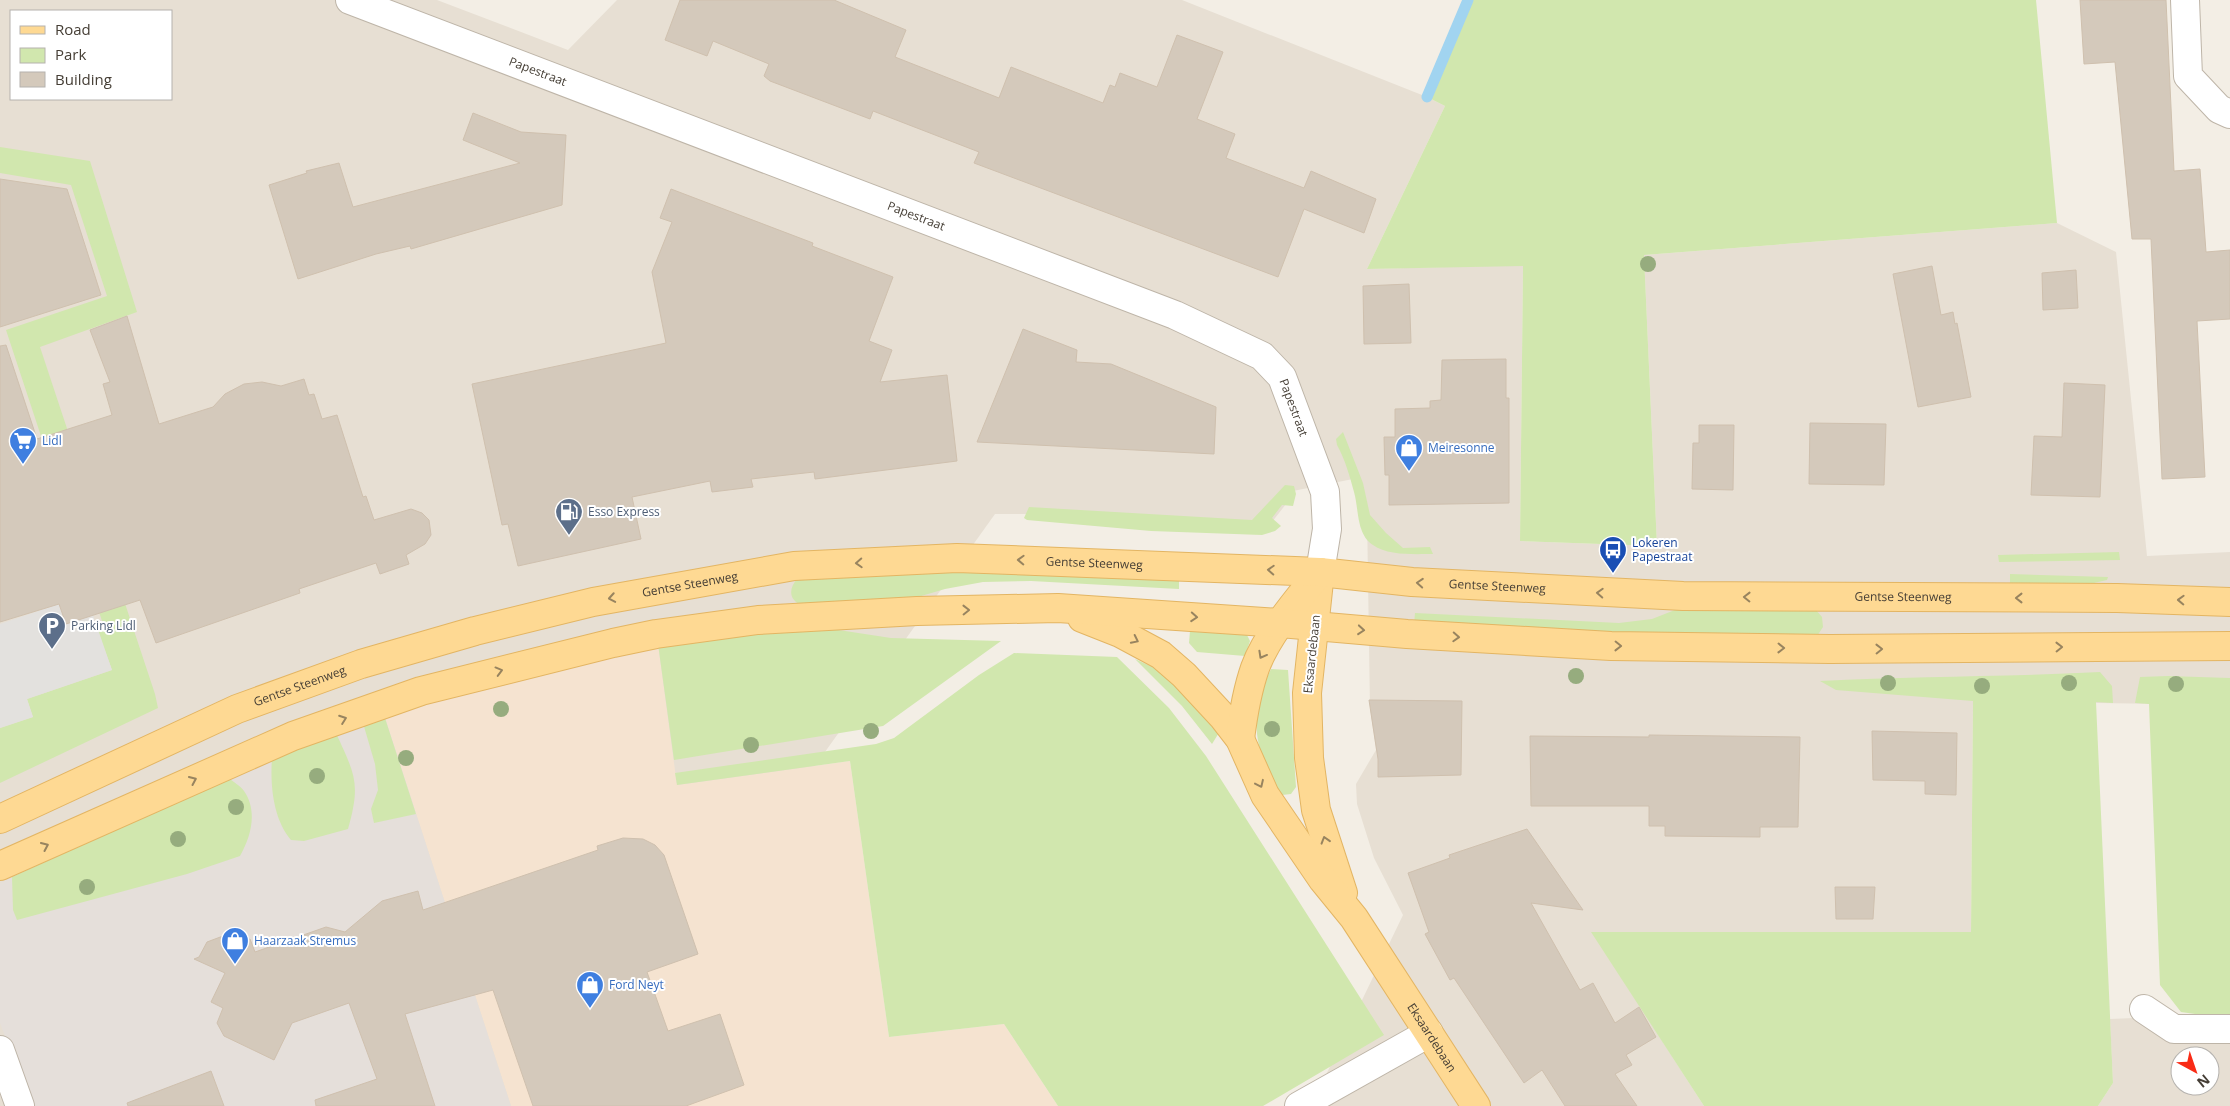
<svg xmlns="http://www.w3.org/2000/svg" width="2230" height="1106" viewBox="0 0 2230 1106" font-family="'Open Sans',sans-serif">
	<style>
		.residential { fill: #e7dfd3; fill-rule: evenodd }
		.commercial { fill: #f5e3d0 }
		.industrial { fill: #e5dfda }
		.green { fill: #d1e7ae }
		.parking { fill: #e3e1de }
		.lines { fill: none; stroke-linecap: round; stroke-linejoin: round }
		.stream { stroke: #a1d4f0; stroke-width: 11 }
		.building { fill: #d4c9bb; stroke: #cfc0ae }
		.minor-casing { stroke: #beb5a8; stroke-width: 30 }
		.major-casing { stroke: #e3b563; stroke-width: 30 }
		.minor { stroke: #fff; stroke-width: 28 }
		.major { stroke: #fed993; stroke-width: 28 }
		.tree { fill: #96ac7e }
		.oneway { stroke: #98845f }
		.labels { text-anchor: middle; stroke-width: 4; stroke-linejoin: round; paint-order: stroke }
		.street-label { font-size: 12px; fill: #453e35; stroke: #fff }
		.shop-label { font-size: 12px; fill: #366cbe; stroke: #fff; text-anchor: start }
		.service-label { font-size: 12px; fill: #4e5e75; stroke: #fff; text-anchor: start }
		.transit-label { font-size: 12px; fill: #164399; stroke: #fff; text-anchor: start }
	</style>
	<rect width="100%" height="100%" fill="#f3eee5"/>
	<g class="residential">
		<path d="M 0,0 L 437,0 L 568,50 L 617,0 L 1182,0 L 1427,97 L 1445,106 L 1367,269 L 1523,265 L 1520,541 L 1657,546 L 1644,255 L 2057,223 L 2116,252 L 2147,556 L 2230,552 L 2230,705 L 1973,701 L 1971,932 L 1592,932 L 1704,1106 L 1311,1106 L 1403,915 L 1374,858 L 1357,804 L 1356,784 L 1376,750 L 1370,709 L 1367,513 L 1358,478 L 1288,492 L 1290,499 L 1268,527 L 1098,514 L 995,514 L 572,1106 L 0,1106 ZM 11,11 L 171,11 L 171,99 L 11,99 Z"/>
		<path d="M 2230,1014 L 2230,1106 L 2098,1106 L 2113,1083 L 2110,1019 ZM 2180,1056 L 2210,1056 L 2210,1086 L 2180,1086 Z"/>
	</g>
	<path class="commercial" d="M 658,644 L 677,785 L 850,761 L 889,1037 L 1004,1024 L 1058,1106 L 511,1106 L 384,715 L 611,653 Z"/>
	<path class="industrial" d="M 384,715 L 511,1106 L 31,1106 L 0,1023 L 0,883 L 272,758 Z"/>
	<g class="green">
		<path d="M 1468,0 L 2036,0 L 2057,223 L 1644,255 L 1657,546 L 1520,541 L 1523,266 L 1367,269 L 1445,106 L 1427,97 Z"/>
		<path d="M 0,147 L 90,161 L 137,312 L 40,347 L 155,694 L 158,708 L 0,783 L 0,728 L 33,717 L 27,699 L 112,670 L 97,629 L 104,627 L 6,330 L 107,296 L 71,185 L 0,173 Z"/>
		<path d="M 1343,432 L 1363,483 L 1370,515 L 1386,533 L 1403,548 L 1430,547 L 1433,554 C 1415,554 1388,556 1373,545 C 1356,534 1359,509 1354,492 C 1350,477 1345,459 1337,445 L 1336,439 Z"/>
		<path d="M 1285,485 L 1294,486 L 1296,494 L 1293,506 L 1282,505 L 1272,518 L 1281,526 L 1275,531 L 1262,535 L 1151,531 L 1027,520 L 1024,518 L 1029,507 L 1252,520 Z"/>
		<path d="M 2119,552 L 2120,560 L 1999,562 L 1998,555 Z"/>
		<path d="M 954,570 L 1179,579 L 1179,589 L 1031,581 L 983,582 L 945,589 L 911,599 L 802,605 C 788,600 789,588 797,579 Z"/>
		<path d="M 2010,574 L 2108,577 L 2107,580 L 2085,585 L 2010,585 Z"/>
		<path d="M 1680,608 L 1816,610 L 1822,617 L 1823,627 L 1817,636 L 1609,636 L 1414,624 L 1415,613 L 1619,623 L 1652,619 Z"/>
		<path d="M 795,629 L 832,629 L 891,638 L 1001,641 L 883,726 L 674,760 L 658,644 Z"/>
		<path d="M 1190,631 L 1247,635 L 1250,641 L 1245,656 L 1197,652 L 1189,643 Z"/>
		<path d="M 1014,653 L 1117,657 L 1169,708 L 1206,756 L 1384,1035 L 1263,1106 L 1058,1106 L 1004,1024 L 889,1037 L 850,761 L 677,785 L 675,773 L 876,744 L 894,738 L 979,675 Z"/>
		<path d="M 1135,659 L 1159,670 L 1220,731 L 1212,744 L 1182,706 Z"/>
		<path d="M 1271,669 L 1288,670 L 1296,787 L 1291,794 L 1282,795 C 1274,788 1271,778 1267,769 C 1251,732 1254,705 1271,669 Z"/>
		<path d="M 2100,672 L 2112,686 L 2113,703 L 2096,702 L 2113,1083 L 2098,1106 L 1704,1106 L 1591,932 L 1971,932 L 1973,701 L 1836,690 L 1820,681 C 1913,676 2006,677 2100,672 Z"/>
		<path d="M 2168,676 L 2230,678 L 2230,1019 L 2181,1012 L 2160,985 L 2149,704 L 2135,703 L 2140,677 Z"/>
		<path d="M 384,715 L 416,814 L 374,823 L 371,809 L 378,790 L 375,764 L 363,723 Z"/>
		<path d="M 336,733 C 355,775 361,783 348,829 L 304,841 L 291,840 C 273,819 270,785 272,758 Z"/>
		<path d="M 229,778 C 233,782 241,786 244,791 C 258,811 251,837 240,856 L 187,874 L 17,920 L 13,910 L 12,877 Z"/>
	</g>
	<path class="parking" d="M 59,604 L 66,624 L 93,615 L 112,670 L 27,699 L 33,717 L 0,728 L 0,624 Z"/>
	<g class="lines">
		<path class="stream" d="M 1427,97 L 1468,0"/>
	</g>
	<g class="building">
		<path d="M 680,0 L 834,0 L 906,30 L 895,57 L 999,98 L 1011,67 L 1103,103 L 1110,85 L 1115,87 L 1120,73 L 1157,87 L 1177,35 L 1223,52 L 1197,119 L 1235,134 L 1226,158 L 1304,188 L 1311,171 L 1376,199 L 1364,233 L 1304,209 L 1278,277 L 974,163 L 979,152 L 873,111 L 870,119 L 770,81 L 764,76 L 769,64 L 713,41 L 707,56 L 665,40 Z"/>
		<path d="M 2080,0 L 2166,0 L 2174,171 L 2200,169 L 2206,252 L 2230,250 L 2230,319 L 2197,321 L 2205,477 L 2162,479 L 2151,239 L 2132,239 L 2115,62 L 2084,64 Z"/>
		<path d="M 473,113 L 521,132 L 566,135 L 562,205 L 411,249 L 410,246 L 376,254 L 298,279 L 269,185 L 307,173 L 306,171 L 339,163 L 353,207 L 520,163 L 463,140 Z"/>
		<path d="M 0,179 L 67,189 L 101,295 L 0,327 Z"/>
		<path d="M 671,189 L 813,243 L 812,246 L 893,277 L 869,341 L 892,350 L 880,382 L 947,375 L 957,461 L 815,479 L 814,472 L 751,479 L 753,487 L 712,492 L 710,481 L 632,497 L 641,539 L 518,566 L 508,524 L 502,525 L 472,384 L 666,343 L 652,272 L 672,222 L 660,218 Z"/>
		<path d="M 1932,266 L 1941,315 L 1953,312 L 1955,324 L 1957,323 L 1971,397 L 1918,407 L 1893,274 Z"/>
		<path d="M 2076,270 L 2078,308 L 2043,310 L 2042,273 Z"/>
		<path d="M 1409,284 L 1411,343 L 1364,344 L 1363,286 Z"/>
		<path d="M 127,316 L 159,424 L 213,407 L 225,394 L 244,384 L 262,382 L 281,386 L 304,379 L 309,395 L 314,394 L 322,419 L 337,415 L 363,497 L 366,496 L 374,520 L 411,509 L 422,513 L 429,520 L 431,535 L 425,544 L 406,555 L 409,564 L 380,574 L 376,563 L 299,589 L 300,593 L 156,643 L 140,600 L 66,624 L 59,604 L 0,622 L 0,346 L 6,345 L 37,439 L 112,415 L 103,384 L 110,382 L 90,330 Z"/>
		<path d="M 1023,329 L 1077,350 L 1076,362 L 1111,364 L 1216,407 L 1214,454 L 977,442 Z"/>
		<path d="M 1506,359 L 1506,398 L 1509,398 L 1509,503 L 1389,505 L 1389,475 L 1385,475 L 1384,437 L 1395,437 L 1395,409 L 1430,408 L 1430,401 L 1441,400 L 1442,360 Z"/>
		<path d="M 2064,383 L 2105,385 L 2100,497 L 2031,495 L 2034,436 L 2062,437 Z"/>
		<path d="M 1810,423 L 1886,424 L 1884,485 L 1809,484 Z"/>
		<path d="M 1699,425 L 1734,425 L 1733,490 L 1692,489 L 1693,443 L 1699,443 Z"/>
		<path d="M 1369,700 L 1462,701 L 1461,775 L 1378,777 L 1378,759 Z"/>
		<path d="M 1872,731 L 1957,733 L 1956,795 L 1925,794 L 1925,781 L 1873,780 Z"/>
		<path d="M 1649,735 L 1800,737 L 1798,827 L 1760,827 L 1760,837 L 1665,836 L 1665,826 L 1649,826 L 1649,806 L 1531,806 L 1530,736 L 1649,737 Z"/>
		<path d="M 1527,829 L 1583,910 L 1531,903 L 1580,990 L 1593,983 L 1615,1023 L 1639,1007 L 1656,1037 L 1626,1055 L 1632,1065 L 1615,1074 L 1637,1106 L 1565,1106 L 1542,1070 L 1524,1083 L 1454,978 L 1450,980 L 1425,934 L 1429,932 L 1408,873 L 1450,858 L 1449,855 Z"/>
		<path d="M 623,838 L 643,839 L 655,845 L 664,855 L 698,954 L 647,972 L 668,1031 L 720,1014 L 744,1085 L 686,1106 L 533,1106 L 493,990 L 405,1014 L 435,1106 L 316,1106 L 315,1100 L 377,1079 L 349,1003 L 292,1023 L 274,1060 L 224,1036 L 217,1023 L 223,1008 L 211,1002 L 225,973 L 194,959 L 199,957 L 207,942 L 231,933 L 235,945 L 250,939 L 255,952 L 326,927 L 345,932 L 382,901 L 418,891 L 423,910 L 598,850 L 597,846 Z"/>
		<path d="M 1835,887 L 1875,887 L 1873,919 L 1836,919 Z"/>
		<path d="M 211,1071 L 224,1106 L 128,1106 L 127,1103 Z"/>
	</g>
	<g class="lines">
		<defs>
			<g id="minor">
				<path id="s1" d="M 350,0 L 1175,315 L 1262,356 L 1282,377 L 1325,492 L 1327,529 L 1320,572"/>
				<path d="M 2185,0 L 2188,76 L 2219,109 L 2230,114"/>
				<path d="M 2144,1009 L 2174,1029 L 2230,1029"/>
				<path d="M 0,1050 L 20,1106"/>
				<path d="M 1299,1106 L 1429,1033"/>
			</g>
			<g id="major">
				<path d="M 1320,572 L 1307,693 L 1309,758 L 1316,810 L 1343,893"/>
				<path id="s2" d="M 1082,618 L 1120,633 L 1161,655 L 1184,675 L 1223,717 L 1240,739 L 1265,795 L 1323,880 L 1354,918 L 1476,1106"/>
				<path d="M 1240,739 C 1243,715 1247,691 1255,668 C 1267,635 1298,599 1320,572"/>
				<path id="s3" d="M 0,819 L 237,709 L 361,664 L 475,631 L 593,602 L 794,566 L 957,558 L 1320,572 L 1412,582 L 1683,596 L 2117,598 L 2230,602"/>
				<path d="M 0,866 L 293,736 L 421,691 L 613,643 L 656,634 L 758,620 L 917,611 L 1058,608 L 1280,623 L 1407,634 L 1611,646 L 1830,649 L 2230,646"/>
			</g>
		</defs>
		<use href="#minor" class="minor-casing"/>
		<use href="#major" class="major-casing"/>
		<use href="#minor" class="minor"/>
		<use href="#major" class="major"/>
	</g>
	<g class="tree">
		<circle cx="1648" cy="264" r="8"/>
		<circle cx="1576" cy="676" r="8"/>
		<circle cx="1888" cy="683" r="8"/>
		<circle cx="2069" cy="683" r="8"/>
		<circle cx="2176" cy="684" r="8"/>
		<circle cx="1982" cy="686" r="8"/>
		<circle cx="501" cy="709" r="8"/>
		<circle cx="1272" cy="729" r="8"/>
		<circle cx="871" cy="731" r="8"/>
		<circle cx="751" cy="745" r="8"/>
		<circle cx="406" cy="758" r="8"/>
		<circle cx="317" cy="776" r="8"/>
		<circle cx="236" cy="807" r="8"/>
		<circle cx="178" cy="839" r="8"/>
		<circle cx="87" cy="887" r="8"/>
	</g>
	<defs><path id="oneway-chevron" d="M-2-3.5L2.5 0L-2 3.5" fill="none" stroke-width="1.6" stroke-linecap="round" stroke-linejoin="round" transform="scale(1.25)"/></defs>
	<g class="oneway">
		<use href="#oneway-chevron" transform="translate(1021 560) rotate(-178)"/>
		<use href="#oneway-chevron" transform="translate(859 563) rotate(177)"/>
		<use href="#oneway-chevron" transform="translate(1271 570) rotate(-177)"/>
		<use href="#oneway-chevron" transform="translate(1420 583) rotate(-176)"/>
		<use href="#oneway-chevron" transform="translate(1600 593) rotate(-177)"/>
		<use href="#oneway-chevron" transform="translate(1747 597) rotate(-179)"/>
		<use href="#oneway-chevron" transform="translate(612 598) rotate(170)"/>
		<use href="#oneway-chevron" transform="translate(2019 598) rotate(180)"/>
		<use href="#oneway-chevron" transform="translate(2181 600) rotate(-178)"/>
		<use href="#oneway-chevron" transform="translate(966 610) rotate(-1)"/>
		<use href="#oneway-chevron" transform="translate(1194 617) rotate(4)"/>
		<use href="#oneway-chevron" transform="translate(1361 630) rotate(5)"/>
		<use href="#oneway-chevron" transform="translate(1456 637) rotate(3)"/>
		<use href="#oneway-chevron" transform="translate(1135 640) rotate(26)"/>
		<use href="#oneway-chevron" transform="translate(1618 646) rotate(1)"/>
		<use href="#oneway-chevron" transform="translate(2059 647) rotate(-1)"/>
		<use href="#oneway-chevron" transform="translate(1781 648) rotate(1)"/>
		<use href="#oneway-chevron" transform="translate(1879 649) rotate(-1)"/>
		<use href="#oneway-chevron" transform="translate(1262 655) rotate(119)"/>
		<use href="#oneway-chevron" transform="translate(499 671) rotate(-15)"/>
		<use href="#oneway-chevron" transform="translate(343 719) rotate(-20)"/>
		<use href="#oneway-chevron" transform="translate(193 780) rotate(-24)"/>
		<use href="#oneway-chevron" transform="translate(1260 784) rotate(65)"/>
		<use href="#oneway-chevron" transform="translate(1325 840) rotate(-107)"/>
		<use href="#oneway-chevron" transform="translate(45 846) rotate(-24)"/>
	</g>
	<defs>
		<symbol id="supermarket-pin" viewBox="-11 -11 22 30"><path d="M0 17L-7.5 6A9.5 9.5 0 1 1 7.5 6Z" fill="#3f7fe0" stroke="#fff"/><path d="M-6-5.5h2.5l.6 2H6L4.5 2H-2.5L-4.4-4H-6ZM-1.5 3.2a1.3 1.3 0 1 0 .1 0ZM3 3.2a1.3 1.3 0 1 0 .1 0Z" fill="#fff"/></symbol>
		<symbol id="shop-pin" viewBox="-11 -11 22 30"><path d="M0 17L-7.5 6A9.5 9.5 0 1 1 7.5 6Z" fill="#3f7fe0" stroke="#fff"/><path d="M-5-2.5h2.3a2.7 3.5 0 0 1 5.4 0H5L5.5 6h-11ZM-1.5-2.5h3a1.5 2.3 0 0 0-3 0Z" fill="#fff"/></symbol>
		<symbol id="fuel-pin" viewBox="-11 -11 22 30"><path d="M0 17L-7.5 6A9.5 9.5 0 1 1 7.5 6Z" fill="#5c6f8a" stroke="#fff"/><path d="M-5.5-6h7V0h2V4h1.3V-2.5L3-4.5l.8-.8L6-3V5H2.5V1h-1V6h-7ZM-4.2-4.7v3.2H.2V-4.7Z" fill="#fff"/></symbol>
		<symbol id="bus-pin" viewBox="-11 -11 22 30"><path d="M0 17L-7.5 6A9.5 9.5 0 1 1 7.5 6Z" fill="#1a4fb4" stroke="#fff"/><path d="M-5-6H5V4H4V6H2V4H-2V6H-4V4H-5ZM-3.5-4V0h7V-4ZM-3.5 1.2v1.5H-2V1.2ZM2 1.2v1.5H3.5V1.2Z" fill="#fff"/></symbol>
		<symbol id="parking-pin" viewBox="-11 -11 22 30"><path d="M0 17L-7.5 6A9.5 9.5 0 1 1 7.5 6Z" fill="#5c6f8a" stroke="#fff"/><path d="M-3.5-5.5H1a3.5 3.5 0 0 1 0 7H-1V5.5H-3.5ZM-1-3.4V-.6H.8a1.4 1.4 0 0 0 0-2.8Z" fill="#fff"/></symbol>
	</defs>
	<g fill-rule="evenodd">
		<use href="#supermarket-pin" x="7" y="425" width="32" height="43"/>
		<use href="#shop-pin" x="1393" y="432" width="32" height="43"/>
		<use href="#fuel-pin" x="553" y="496" width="32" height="43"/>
		<use href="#bus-pin" x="1597" y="534" width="32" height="43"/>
		<use href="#parking-pin" x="36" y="610" width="32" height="43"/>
		<use href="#shop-pin" x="219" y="925" width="32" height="43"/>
		<use href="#shop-pin" x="574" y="969" width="32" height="43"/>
	</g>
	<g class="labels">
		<g class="street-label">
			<text dy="4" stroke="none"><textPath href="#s1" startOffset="201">Papestraat</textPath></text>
			<text dy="4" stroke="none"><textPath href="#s1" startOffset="606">Papestraat</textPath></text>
			<text dy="4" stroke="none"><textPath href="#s1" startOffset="1041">Papestraat</textPath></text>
			<text dy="4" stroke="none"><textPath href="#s3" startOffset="1138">Gentse Steenweg</textPath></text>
			<text dy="4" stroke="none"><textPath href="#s3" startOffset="732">Gentse Steenweg</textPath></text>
			<text dy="4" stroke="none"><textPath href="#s3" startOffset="1542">Gentse Steenweg</textPath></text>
			<text dy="4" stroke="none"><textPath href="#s3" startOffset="1948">Gentse Steenweg</textPath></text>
			<text transform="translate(1312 654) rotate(-84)" y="4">Eksaardebaan</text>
			<text dy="4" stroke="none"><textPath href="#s3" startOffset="328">Gentse Steenweg</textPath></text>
			<text dy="4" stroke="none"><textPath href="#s2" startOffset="559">Eksaardebaan</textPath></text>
		</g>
		<g class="shop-label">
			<text x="42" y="445">Lidl</text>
			<text x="1428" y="452">Meiresonne</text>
			<text x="254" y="945">Haarzaak Stremus</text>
			<text x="609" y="989">Ford Neyt</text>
		</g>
		<g class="service-label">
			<text x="588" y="516">Esso Express</text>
			<text x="71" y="630">Parking Lidl</text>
		</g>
		<g class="transit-label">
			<text x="1632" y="547">Lokeren<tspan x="1632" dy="14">Papestraat</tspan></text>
		</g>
	</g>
	<rect x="10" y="10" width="162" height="90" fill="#ffffff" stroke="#b5b2ae"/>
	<rect x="20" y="26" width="25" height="8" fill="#fed993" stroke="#b5b2ae"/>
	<text x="55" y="35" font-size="15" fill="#453e35">Road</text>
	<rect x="20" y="48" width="25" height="15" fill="#d1e7ae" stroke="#b5b2ae"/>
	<text x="55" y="60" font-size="15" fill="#453e35">Park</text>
	<rect x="20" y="72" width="25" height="15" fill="#d4c9bb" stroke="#b5b2ae"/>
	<text x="55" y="85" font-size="15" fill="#453e35">Building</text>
	<g transform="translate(2195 1071) rotate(140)"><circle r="24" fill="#ffffff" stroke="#b5b2ae"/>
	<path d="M0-4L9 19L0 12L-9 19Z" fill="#f92b16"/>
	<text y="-8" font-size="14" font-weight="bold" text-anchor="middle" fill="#453e35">N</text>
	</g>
</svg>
